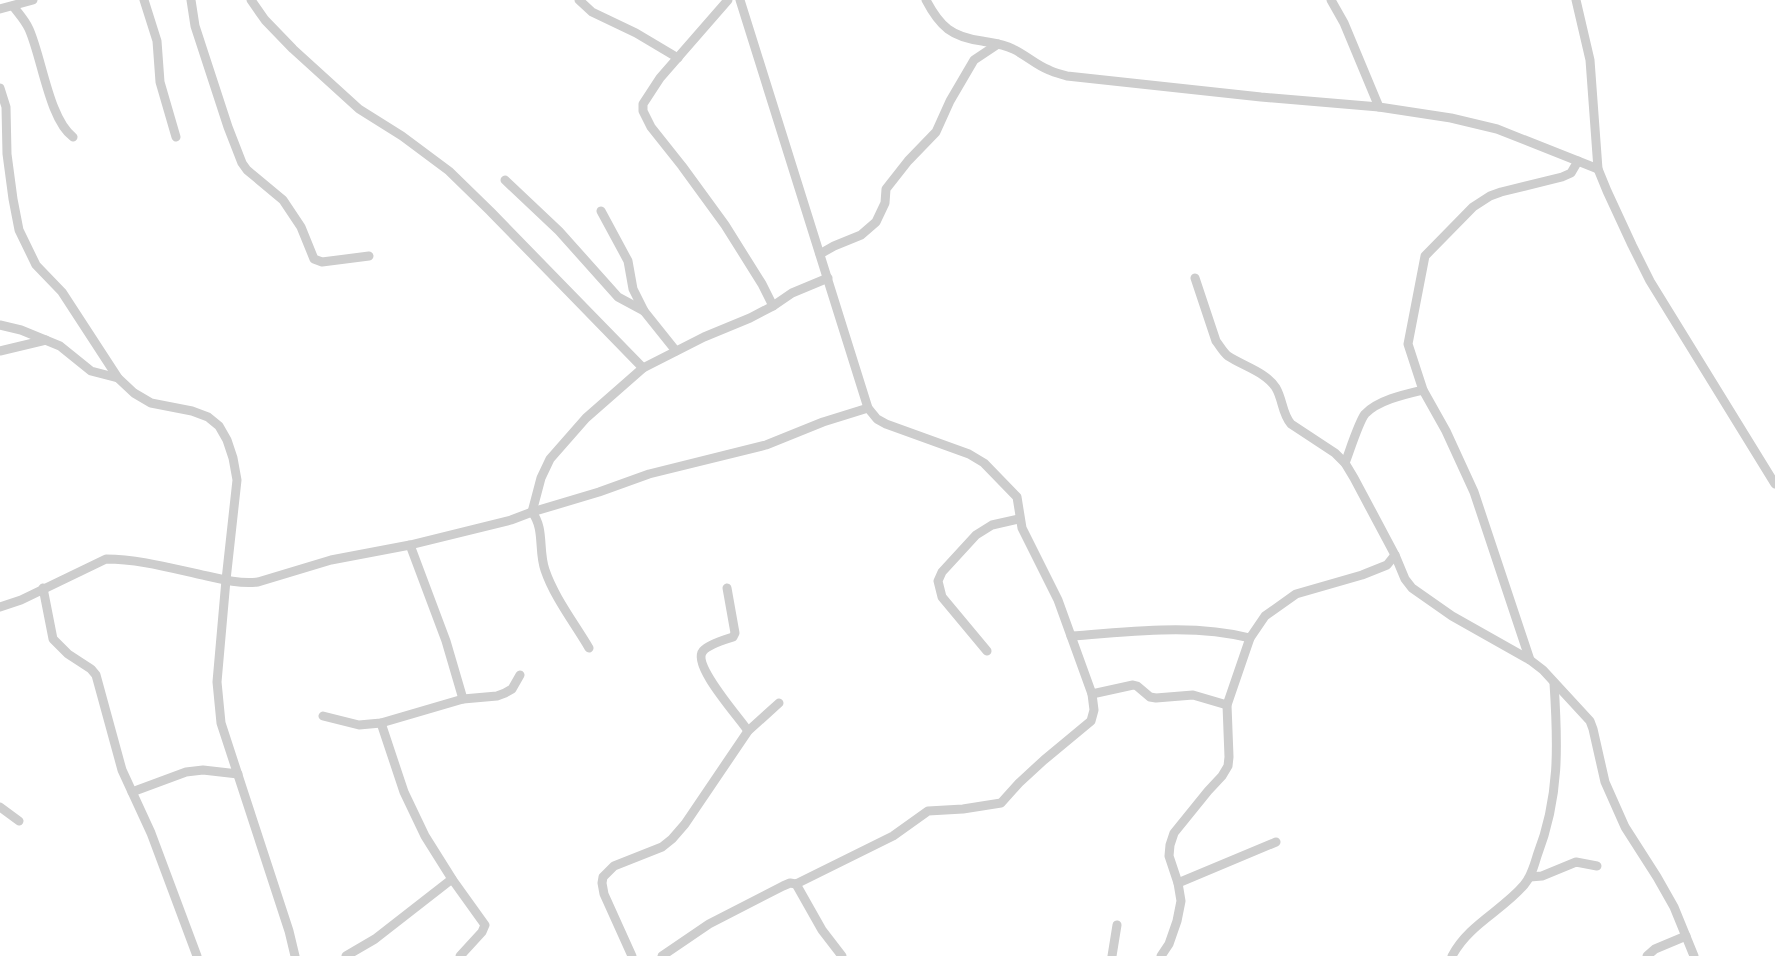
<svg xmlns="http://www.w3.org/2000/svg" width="1775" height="956" viewBox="0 0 1775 956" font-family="Mulish,sans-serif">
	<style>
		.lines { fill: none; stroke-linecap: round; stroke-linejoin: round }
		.minor { stroke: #cdcdcd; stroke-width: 9 }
	</style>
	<rect width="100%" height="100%" fill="#fff"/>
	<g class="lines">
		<g class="minor">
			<path d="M 144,0 L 157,41 L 160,82 L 176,137"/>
			<path d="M 191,0 L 195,26 L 228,127 L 242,163 L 247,170 L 283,200 L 301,227 L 314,259 L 322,262 L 369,256"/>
			<path d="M 251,0 L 265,20 L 293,49 L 359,109 L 402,136 L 449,171 L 490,211 L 643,368"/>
			<path d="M 579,0 L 592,12 L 636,33 L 678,58"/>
			<path d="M 728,0 L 660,78 L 643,104 L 643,111 L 651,127 L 682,166 L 725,225 L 762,284 L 773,306"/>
			<path d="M 926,0 C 940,27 952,37 982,41 C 993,43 1003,44 1013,49 C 1026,55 1036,65 1049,70 C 1055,73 1061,74 1067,76 L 1261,97 L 1379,107 L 1451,118 L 1497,129 L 1598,169"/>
			<path d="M 1331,0 L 1344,23 L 1379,107"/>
			<path d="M 1576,0 L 1590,60 L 1598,169 L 1607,191 L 1632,245 L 1650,281 L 1775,484"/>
			<path d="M 13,6 C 19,14 25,20 29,29 C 42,58 49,119 73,137"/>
			<path d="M 0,9 L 33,0"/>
			<path d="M 0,88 L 6,107 L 7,154 L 13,199 L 19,230 L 36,265 L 62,292 L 118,378 L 134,393 L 151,403 L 192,411 L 208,417 L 219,426 L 227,440 L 233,458 L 237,480 L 226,580 L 217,682 L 221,723 L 289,931 L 295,956"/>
			<path d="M 505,180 L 559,231 L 618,297 L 644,311"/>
			<path d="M 601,211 L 628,261 L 633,289 L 644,311 L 676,351"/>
			<path d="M 820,254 L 834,246 L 861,235 L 876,222 L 885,203 L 886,189 L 908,161 L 936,132 L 950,101 L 974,60 L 998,44"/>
			<path d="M 1195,278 L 1216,341 C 1220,346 1223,352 1228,356 C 1243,366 1266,372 1276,388 C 1283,400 1282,414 1291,424 L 1335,453 L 1345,463 L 1354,478 L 1395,555 L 1405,579 L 1412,588 L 1452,616 L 1530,660 L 1543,670 L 1590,721 L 1593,729 L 1605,782 L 1625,827 L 1657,877 L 1674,907 L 1694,956"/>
			<path d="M 0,325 L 21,330 L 60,346 L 91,371 L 118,378"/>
			<path d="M 0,351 L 46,340"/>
			<path d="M 1345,463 C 1349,453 1359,421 1365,414 C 1378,400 1406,394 1423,390"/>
			<path d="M 410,545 L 446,641 L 463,699"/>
			<path d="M 43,588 L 53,639 L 68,654 L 91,669 L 96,675 L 122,770 L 151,833 L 197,956"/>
			<path d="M 727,588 L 735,633 L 733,637 C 724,640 709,644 703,651 C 691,665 740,718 748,731"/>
			<path d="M 0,607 L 21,600 L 106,559 C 140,559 174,569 207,576 C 224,580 241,584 258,582 L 331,560 L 410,545 L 511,520 L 532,512 L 599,492 L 649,474 L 766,445 L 823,422 L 868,408"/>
			<path d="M 1071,636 C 1130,632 1192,623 1250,638"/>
			<path d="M 589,648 C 575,624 554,597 545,570 C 538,550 545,529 532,512 L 541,478 L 550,459 L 586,418 L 643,368 L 704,337 L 750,318 L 773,306 L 792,293 L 828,278"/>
			<path d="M 987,651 L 942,597 L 938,581 L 942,572 L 976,535 L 992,525 L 1019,519"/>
			<path d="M 1530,660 L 1474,492 L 1446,431 L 1423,390 L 1408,344 L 1425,256 L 1473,207 L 1490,196 L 1501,192 L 1562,177 L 1571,173 L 1578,161"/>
			<path d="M 1092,694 L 1133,685 L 1137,686 L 1150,697 L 1156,698 L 1193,695 L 1227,705"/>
			<path d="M 323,716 L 359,725 L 381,723 L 463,699 L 497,696 L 505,693 L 512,689 L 520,675"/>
			<path d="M 381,723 L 404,792 L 425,836 L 452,879 L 485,925 L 482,932 L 460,956"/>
			<path d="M 132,792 L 186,772 L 203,770 L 238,774"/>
			<path d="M 0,807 L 19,821"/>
			<path d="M 1530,877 L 1542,876 L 1576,862 L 1597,866"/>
			<path d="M 1178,883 L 1276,842"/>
			<path d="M 796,884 L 822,930 L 842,956"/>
			<path d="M 346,956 L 375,939 L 452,879"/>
			<path d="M 632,956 L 604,894 L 602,883 L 603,877 L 614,866 L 662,847 L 672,839 L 685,824 L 748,731 L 779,703"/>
			<path d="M 662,956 L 709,924 L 783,886 L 790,883 L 796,884 L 893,836 L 928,811 L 963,809 L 1001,803 L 1019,783 L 1044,760 L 1091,721 L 1094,710 L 1092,694 L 1058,600 L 1022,528 L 1017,497 L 984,463 L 969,454 L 886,424 L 877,419 L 868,408 L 740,0"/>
			<path d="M 1112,956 L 1117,925"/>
			<path d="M 1161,956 L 1169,944 L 1177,921 L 1181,901 L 1178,883 L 1169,856 L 1170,845 L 1174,833 L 1208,791 L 1222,776 L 1228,766 L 1229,757 L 1227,705 L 1250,638 L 1265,616 L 1296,594 L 1362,575 L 1387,565 L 1395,555"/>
			<path d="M 1452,956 C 1469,924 1502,911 1524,885 C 1531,877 1534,866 1537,856 C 1560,797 1558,744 1554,683"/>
			<path d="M 1647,956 L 1655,949 L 1686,936"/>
		</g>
	</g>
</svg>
